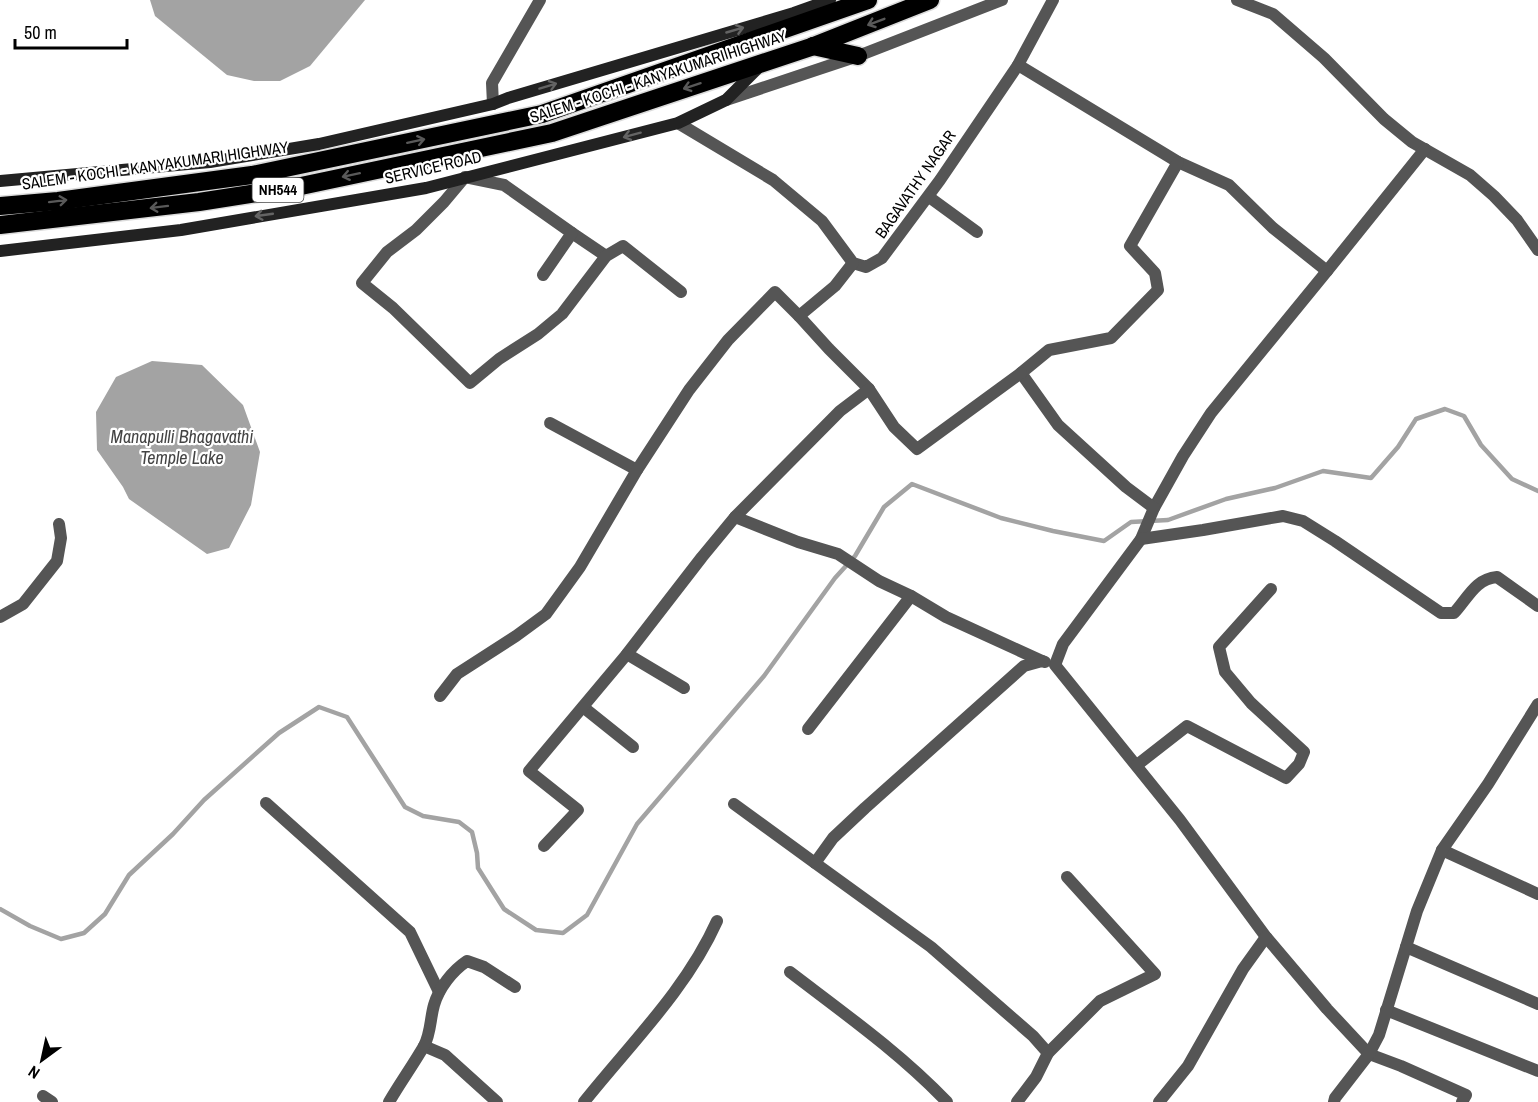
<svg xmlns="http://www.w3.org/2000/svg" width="1538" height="1102" viewBox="0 0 1538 1102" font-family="'Archivo Narrow',sans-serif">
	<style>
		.water { fill: #a3a3a3 }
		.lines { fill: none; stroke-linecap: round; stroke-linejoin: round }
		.stream { stroke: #a3a3a3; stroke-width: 4.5 }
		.highway-casing { stroke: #dbdbdb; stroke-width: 21 }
		.street { stroke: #555; stroke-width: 12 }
		.secondary { stroke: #222; stroke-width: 12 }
		.highway { stroke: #000; stroke-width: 18 }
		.oneway { stroke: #595959 }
		.oneway2 { stroke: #646464 }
		.labels { text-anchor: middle; stroke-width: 4.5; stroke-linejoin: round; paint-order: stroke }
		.shield { fill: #fff; stroke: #4c4c4c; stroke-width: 1.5 }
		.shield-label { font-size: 15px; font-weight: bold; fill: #000 }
		.street-label { font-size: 16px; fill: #000; stroke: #fff }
		.water-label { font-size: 18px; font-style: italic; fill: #444; stroke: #fff }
	</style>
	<rect width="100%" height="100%" fill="#fff"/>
	<g class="water">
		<path d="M 150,0 L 365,0 L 310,66 L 280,81 L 254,81 L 227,75 L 155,16 Z"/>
		<path d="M 152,361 L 202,365 L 243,405 L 260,452 L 251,505 L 229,548 L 207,554 L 129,499 L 123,487 L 97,450 L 96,412 L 116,377 Z"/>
	</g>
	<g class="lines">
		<path class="stream" d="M 0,909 L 30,926 L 61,939 L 84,933 L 105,914 L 129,875 L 173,834 L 204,800 L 279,733 L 319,707 L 347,717 L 405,807 L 423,816 L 459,822 L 472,832 L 477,853 L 478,868 L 504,909 L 536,930 L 563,933 L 587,915 L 637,824 L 764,676 L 835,578 L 855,556 L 884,507 L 912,484 L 1001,518 L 1053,531 L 1104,541 L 1131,522 L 1168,520 L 1226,499 L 1275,488 L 1323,471 L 1371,478 L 1398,447 L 1416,419 L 1445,409 L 1464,416 L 1481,445 L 1512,479 L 1538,491"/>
		<defs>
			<g id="highway">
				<path d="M 813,46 L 858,56"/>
				<path d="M 0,206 L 58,201 L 252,175 L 542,114 L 868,0"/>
				<path d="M 0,225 L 199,202 L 301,186 L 552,133 L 811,47 L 930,0"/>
			</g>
		</defs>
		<use href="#highway" class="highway-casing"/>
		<g class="street">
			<path d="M 1237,0 L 1273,14 L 1324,58 L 1384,119 L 1412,142 L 1470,175 L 1494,196 L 1517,220 L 1538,250"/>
			<path d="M 1018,65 L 1178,162 L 1229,185 L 1273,228 L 1327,271 L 1425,149"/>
			<path d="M 726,100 L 858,56 L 1002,0"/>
			<path d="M 493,104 L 492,83 L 540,0"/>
			<path d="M 678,123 L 773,180 L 822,221 L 853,263 L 866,267 L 882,258 L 940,180 L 1018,65 L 1053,0"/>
			<path d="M 929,197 L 977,232"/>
			<path d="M 572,233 L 606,256"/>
			<path d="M 1327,271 L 1211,413 L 1183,456 L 1154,508 L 1141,539 L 1063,644 L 1055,665 L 1180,820 L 1266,937 L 1327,1009 L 1369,1054 L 1401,1066 L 1466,1095 L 1462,1102"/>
			<path d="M 543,275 L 572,233 L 504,185 L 465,177 L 444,202 L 416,230 L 387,252 L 362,283 L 393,308 L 470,383 L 499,359 L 538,334 L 562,314 L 606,256 L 623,246 L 681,292"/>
			<path d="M 799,316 L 829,349 L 869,389"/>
			<path d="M 550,423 L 637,470"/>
			<path d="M 1154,508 L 1126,487 L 1058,425 L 1021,373 L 1049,350 L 1111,338 L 1158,290 L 1155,273 L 1130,246 L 1178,162"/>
			<path d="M 735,517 L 840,411 L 869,389 L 894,427 L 917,449 L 1021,373"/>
			<path d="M 1141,539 L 1203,530 L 1283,516 L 1303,521 L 1335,541 L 1441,613 L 1454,613 C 1468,598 1475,579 1497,577 L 1538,606"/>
			<path d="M 0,617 L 23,604 L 57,561 L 61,538 L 59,524"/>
			<path d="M 627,654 L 684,688"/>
			<path d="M 440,696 L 457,674 L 516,636 L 546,614 L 580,567 L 637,470 L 689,390 L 728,340 L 775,292 L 799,316 L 835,286 L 853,263"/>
			<path d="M 583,707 L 633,747"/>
			<path d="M 808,729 L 911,596"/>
			<path d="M 1137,765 L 1187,726 L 1286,778 L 1299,764 L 1304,752 L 1251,703 L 1225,672 L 1219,647 L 1271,589"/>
			<path d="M 266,803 L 410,932 L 439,992"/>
			<path d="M 734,804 L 815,863"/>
			<path d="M 544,846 L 578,810 L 529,771 L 627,654 L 702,557 L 735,517 L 798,542 L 838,554 L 879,581 L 911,596 L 946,617 L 1042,661"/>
			<path d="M 1442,850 L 1538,894"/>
			<path d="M 1406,947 L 1538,1004"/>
			<path d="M 790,972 C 845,1014 900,1053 947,1102"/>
			<path d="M 1386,1010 L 1538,1071"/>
			<path d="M 424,1046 L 445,1055 L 497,1102"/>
			<path d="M 1048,1053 L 1100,1001 L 1155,974 L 1067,877"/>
			<path d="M 43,1096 L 52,1102"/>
			<path d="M 389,1102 C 400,1083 413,1065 424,1046 C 431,1033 430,1019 434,1005 C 439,988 452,971 467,961 L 484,967 L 515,987"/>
			<path d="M 584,1102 C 631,1043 686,990 717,921"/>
			<path d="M 1017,1102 L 1036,1077 L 1048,1053 L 1033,1036 L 931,947 L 815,863 L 833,838 L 865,808 L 1024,666 L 1042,661 L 1045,662"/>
			<path d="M 1159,1102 L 1188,1066 L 1243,969 L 1266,937"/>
			<path d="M 1334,1102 L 1335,1098 L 1369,1054 L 1379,1035 L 1417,911 L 1442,850 L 1488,784 L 1538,704"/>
		</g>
		<g class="secondary">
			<path d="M 0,181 L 210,162 L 319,144 L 493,104 L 508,98 L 794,13 L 830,0"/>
			<path d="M 0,251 L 181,230 L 426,188 L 678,123 L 726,100 L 759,67"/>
		</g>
		<use href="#highway" class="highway"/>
	</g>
	<defs><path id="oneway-shaft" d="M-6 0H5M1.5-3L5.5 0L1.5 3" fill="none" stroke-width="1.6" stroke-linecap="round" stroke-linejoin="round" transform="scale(1.5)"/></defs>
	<g class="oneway">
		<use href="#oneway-shaft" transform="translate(876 22) rotate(159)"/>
		<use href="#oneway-shaft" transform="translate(692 86) rotate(162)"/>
		<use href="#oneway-shaft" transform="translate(416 141) rotate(-12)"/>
		<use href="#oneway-shaft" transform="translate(351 175) rotate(168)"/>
		<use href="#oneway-shaft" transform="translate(58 201) rotate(-7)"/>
		<use href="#oneway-shaft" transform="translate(159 207) rotate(173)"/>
	</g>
	<g class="oneway2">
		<use href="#oneway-shaft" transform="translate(735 30) rotate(-16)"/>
		<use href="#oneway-shaft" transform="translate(548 86) rotate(-17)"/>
		<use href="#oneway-shaft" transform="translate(632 135) rotate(165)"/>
		<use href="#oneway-shaft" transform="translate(264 215) rotate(172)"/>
	</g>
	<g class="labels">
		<rect class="shield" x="252.5" y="178" width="51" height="24" rx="4.5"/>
		<g class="shield-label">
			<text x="278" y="195">NH544</text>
		</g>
		<g class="street-label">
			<text transform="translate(658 76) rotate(-18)" y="6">SALEM - KOCHI - KANYAKUMARI HIGHWAY</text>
			<text transform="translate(155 165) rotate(-8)" y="6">SALEM - KOCHI - KANYAKUMARI HIGHWAY</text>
			<text transform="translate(433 167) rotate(-13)" y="6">SERVICE ROAD</text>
			<text transform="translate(915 184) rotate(-55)" y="6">BAGAVATHY NAGAR</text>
		</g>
		<g class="water-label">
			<text x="182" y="443">Manapulli Bhagavathi<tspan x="182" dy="21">Temple Lake</tspan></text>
		</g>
	</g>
	<g transform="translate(42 1060) rotate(213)" stroke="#ffffff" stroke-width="4.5" paint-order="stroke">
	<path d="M0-4.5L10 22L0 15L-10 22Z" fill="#000000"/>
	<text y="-9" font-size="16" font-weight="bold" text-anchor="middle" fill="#000000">N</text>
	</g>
	<path d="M15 39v9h112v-9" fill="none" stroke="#000000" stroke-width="3"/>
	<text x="24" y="39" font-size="18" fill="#000000" stroke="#ffffff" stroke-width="4.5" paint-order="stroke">50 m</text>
</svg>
